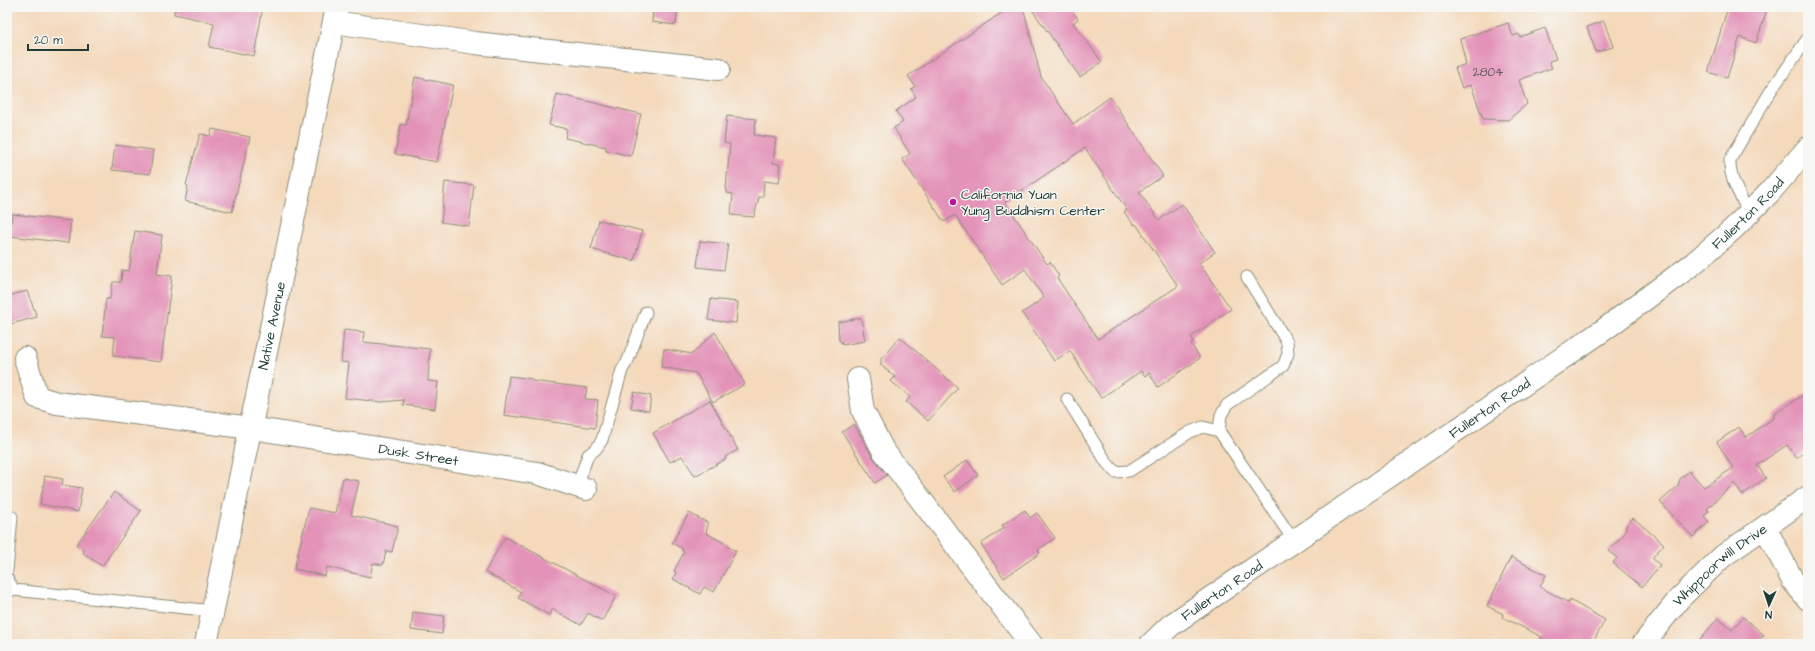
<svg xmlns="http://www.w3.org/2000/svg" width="1815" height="651" viewBox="0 0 1815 651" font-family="'Architects Daughter',sans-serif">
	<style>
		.building { fill: #e392b8; fill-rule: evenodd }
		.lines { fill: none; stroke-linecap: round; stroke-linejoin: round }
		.service-casing { stroke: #8a8b78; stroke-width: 13 }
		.minor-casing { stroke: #8a8b78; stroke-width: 24 }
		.primary-casing { stroke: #8a8b78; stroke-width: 24 }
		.service { stroke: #fff; stroke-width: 11 }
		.minor { stroke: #fff; stroke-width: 22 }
		.primary { stroke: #fff; stroke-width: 22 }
		.poi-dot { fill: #b5179e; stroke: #f6f6f2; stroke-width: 1.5 }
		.labels { text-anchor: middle; stroke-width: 3; stroke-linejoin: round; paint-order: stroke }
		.number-label { font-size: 12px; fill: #505255 }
		.poi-label { font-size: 14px; fill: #1f3d34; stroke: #f6f6f2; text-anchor: start }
		.street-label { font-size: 14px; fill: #1f3d34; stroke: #f6f6f2 }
	</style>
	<rect width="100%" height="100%" fill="#f6f6f2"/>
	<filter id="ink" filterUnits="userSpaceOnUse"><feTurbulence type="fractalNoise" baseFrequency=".025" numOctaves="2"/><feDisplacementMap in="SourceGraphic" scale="8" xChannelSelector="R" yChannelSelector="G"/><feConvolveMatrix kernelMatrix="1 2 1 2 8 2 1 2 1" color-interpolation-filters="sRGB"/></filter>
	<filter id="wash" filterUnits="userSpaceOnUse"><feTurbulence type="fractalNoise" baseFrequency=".012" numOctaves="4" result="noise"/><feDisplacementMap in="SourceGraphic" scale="16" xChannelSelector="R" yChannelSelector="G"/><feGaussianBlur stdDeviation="0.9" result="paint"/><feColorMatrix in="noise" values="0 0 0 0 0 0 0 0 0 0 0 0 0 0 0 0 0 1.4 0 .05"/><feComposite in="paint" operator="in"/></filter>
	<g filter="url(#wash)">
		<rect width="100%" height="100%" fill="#f4d9bb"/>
		<g id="blocks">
			<g class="building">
				<path d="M 175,7 L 263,7 L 254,56 L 209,47 L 214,23 L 174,14 Z"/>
				<path d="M 653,7 L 678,7 L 676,25 L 652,22 Z"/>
				<path d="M 1010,7 L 1023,7 L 1041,77 L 1073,124 L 1110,97 L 1163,176 L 1139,192 L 1159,220 L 1182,204 L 1215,252 L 1199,263 L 1231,309 L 1191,337 L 1194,342 L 1191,344 L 1200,358 L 1158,387 L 1149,373 L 1145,376 L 1141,371 L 1101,398 L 1070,351 L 1054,361 L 1022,313 L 1044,298 L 1025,269 L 1002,285 L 955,215 L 944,222 L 902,159 L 910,154 L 894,128 L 903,122 L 896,111 L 916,97 L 911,89 L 915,86 L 908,76 ZM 1085,148 L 1127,210 L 1124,212 L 1134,225 L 1136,224 L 1178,286 L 1098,339 L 1057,278 L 1059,276 L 1050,262 L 1047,264 L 1005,202 Z"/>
				<path d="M 1030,7 L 1070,7 L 1078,19 L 1073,23 L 1102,62 L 1080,77 Z"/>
				<path d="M 1728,7 L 1768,7 L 1756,43 L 1740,37 L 1727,78 L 1708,72 Z"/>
				<path d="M 1604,21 L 1613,47 L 1596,52 L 1587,27 Z"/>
				<path d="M 1508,23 L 1513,36 L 1519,34 L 1520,37 L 1545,28 L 1556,59 L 1549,61 L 1552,68 L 1519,80 L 1527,104 L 1508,120 L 1483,119 L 1471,85 L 1462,88 L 1455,68 L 1466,64 L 1460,39 Z"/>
				<path d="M 415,77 L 453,85 L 437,162 L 395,154 L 401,124 L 406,125 Z"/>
				<path d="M 557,94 L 641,114 L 631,156 L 606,150 L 606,147 L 565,138 L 567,129 L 549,125 Z"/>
				<path d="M 727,116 L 756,119 L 754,135 L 776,138 L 773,163 L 781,164 L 779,183 L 764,181 L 763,197 L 759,197 L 754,217 L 731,215 L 733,194 L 727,193 L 727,189 L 726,189 L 730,144 L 724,143 Z"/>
				<path d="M 212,129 L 250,137 L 232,212 L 185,201 L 188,186 L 186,185 L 200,134 L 210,136 Z"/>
				<path d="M 115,145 L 153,150 L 150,174 L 112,170 Z"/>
				<path d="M 445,182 L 474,185 L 469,226 L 441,222 Z"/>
				<path d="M 12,214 L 71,221 L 68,243 L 10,236 Z"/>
				<path d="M 599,220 L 642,231 L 634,261 L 591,249 Z"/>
				<path d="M 135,231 L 162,235 L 157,274 L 172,276 L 161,362 L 113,356 L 115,337 L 102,336 L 106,299 L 110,299 L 113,282 L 121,282 L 122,270 L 129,271 Z"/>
				<path d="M 700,241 L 728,244 L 724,270 L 697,267 Z"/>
				<path d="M 27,291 L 37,317 L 7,325 L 7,296 Z"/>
				<path d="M 711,299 L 738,302 L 736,323 L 708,320 Z"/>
				<path d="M 861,318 L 865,341 L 842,345 L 841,341 L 839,341 L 838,322 Z"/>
				<path d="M 344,330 L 364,332 L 363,342 L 430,349 L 428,381 L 438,382 L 435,409 L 403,405 L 404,400 L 381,402 L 345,398 L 349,363 L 341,362 Z"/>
				<path d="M 715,332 L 745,384 L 713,402 L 696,373 L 661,367 L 664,349 L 692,354 Z"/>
				<path d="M 900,337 L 958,388 L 928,421 L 906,402 L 910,397 L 891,381 L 895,377 L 881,365 L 881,359 Z"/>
				<path d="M 509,376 L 532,379 L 532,381 L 587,388 L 585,399 L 598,400 L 595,428 L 504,415 Z"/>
				<path d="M 634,392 L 651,396 L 649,411 L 631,408 Z"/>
				<path d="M 1808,392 L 1808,450 L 1796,458 L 1787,445 L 1757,465 L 1766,478 L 1742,495 L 1734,483 L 1707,509 L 1709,511 L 1704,516 L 1709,522 L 1693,537 L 1660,502 L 1678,486 L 1680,479 L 1689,471 L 1704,487 L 1733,468 L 1717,442 L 1739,427 L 1746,437 L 1775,417 L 1773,415 Z"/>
				<path d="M 710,400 L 738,450 L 725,457 L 726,459 L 695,476 L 682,456 L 670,462 L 653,433 Z"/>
				<path d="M 854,424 L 872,456 L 887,475 L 875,483 L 842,432 Z"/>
				<path d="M 967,460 L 978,475 L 955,492 L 943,477 Z"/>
				<path d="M 45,476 L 63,479 L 62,485 L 82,488 L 78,512 L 40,504 Z"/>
				<path d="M 343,478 L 359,481 L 351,515 L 398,526 L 392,552 L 386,551 L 383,565 L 373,563 L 370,577 L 327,567 L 325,576 L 294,569 L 309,508 L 335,513 Z"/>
				<path d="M 114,492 L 141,511 L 102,566 L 83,553 L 84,551 L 76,545 Z"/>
				<path d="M 1025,510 L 1030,518 L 1037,513 L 1055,538 L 1038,550 L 1040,553 L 1004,578 L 981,544 L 1004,528 L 1002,525 Z"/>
				<path d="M 689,513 L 708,523 L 706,533 L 728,545 L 728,547 L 736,551 L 714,592 L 704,587 L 700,594 L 673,579 L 676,572 L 674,571 L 684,552 L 682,551 L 683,549 L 672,543 Z"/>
				<path d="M 1633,518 L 1664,544 L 1652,558 L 1660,565 L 1642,587 L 1613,563 L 1617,558 L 1608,551 L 1625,533 L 1626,526 Z"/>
				<path d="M 505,537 L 616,596 L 602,621 L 588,613 L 581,625 L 552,609 L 549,615 L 518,598 L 521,592 L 485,572 Z"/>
				<path d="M 1511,557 L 1546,575 L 1540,587 L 1569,603 L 1570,600 L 1605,620 L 1592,644 L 1538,644 L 1542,637 L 1502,617 L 1503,614 L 1487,606 Z"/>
				<path d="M 413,612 L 444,616 L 442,634 L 411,630 Z"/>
				<path d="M 1743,617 L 1764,635 L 1756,644 L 1696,644 L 1718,618 L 1732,630 Z"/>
			</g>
		</g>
	</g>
	<g filter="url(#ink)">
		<use href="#blocks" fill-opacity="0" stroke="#8a8b78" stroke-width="1"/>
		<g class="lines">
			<defs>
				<g id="service">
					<path d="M 1749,213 C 1741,197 1729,179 1730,160 L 1770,92 L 1808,38"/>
					<path d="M 1067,399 L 1107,463 L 1115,472 L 1129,471 L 1190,432 L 1203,427 L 1219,431 L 1294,541"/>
					<path d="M 1219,431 L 1221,415 L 1227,405 L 1283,366 L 1288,354 L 1287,342 L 1247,277"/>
					<path d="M 577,486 L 588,455 L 596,449 L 602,440 L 622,370 L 628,360 L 646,312"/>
					<path d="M 7,516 L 12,517 L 7,570"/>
					<path d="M 7,578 L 14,590 L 213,611"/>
				</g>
				<g id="minor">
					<path d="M 334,22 L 475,43 L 719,69"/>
					<path id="s1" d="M 25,358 L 37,397 L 57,403 L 251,428 L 537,473 L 586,489"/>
					<path d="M 858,379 L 863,411 L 883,450 L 1031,644"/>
					<path d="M 1765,527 L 1793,581 L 1808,599"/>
					<path id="s2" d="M 206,644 L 337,7"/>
					<path id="s3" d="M 1643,644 L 1679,599 L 1723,556 L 1808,497"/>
				</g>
				<g id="primary">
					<path id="s4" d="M 1151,644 L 1171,625 L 1605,329 L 1694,263 L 1733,229 L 1770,192 L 1808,148"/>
				</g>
			</defs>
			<use href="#service" class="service-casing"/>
			<use href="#minor" class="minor-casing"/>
			<use href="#primary" class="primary-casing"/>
			<use href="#service" class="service"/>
			<use href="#minor" class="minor"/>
			<use href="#primary" class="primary"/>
		</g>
	</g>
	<circle class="poi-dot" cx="953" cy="202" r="4"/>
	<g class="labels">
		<g class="number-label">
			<text x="1488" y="76">2804</text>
		</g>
		<g class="poi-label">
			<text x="961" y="199">California Yuan<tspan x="961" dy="16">Yung Buddhism Center</tspan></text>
		</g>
		<g class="street-label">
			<text dy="5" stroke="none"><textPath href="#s4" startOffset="737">Fullerton Road</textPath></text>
			<text dy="5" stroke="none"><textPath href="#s2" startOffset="325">Native Avenue</textPath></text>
			<text dy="5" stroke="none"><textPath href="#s4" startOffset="413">Fullerton Road</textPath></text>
			<text dy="5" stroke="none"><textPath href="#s1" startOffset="427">Dusk Street</textPath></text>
			<text dy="5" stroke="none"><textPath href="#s3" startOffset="111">Whippoorwill Drive</textPath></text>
			<text dy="5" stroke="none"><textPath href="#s4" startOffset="89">Fullerton Road</textPath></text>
		</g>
	</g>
	<rect width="1815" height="651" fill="none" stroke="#f6f6f2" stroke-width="24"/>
	<g transform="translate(1769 605) rotate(183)" stroke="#f6f6f2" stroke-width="3" paint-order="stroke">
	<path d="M0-3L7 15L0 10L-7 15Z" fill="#1f3d34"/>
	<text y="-6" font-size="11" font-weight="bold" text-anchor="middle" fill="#1f3d34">N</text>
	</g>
	<path d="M28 44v6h60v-6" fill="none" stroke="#1f3d34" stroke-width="2"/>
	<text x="34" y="44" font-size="12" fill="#1f3d34" stroke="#f6f6f2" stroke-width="3" paint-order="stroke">20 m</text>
</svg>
